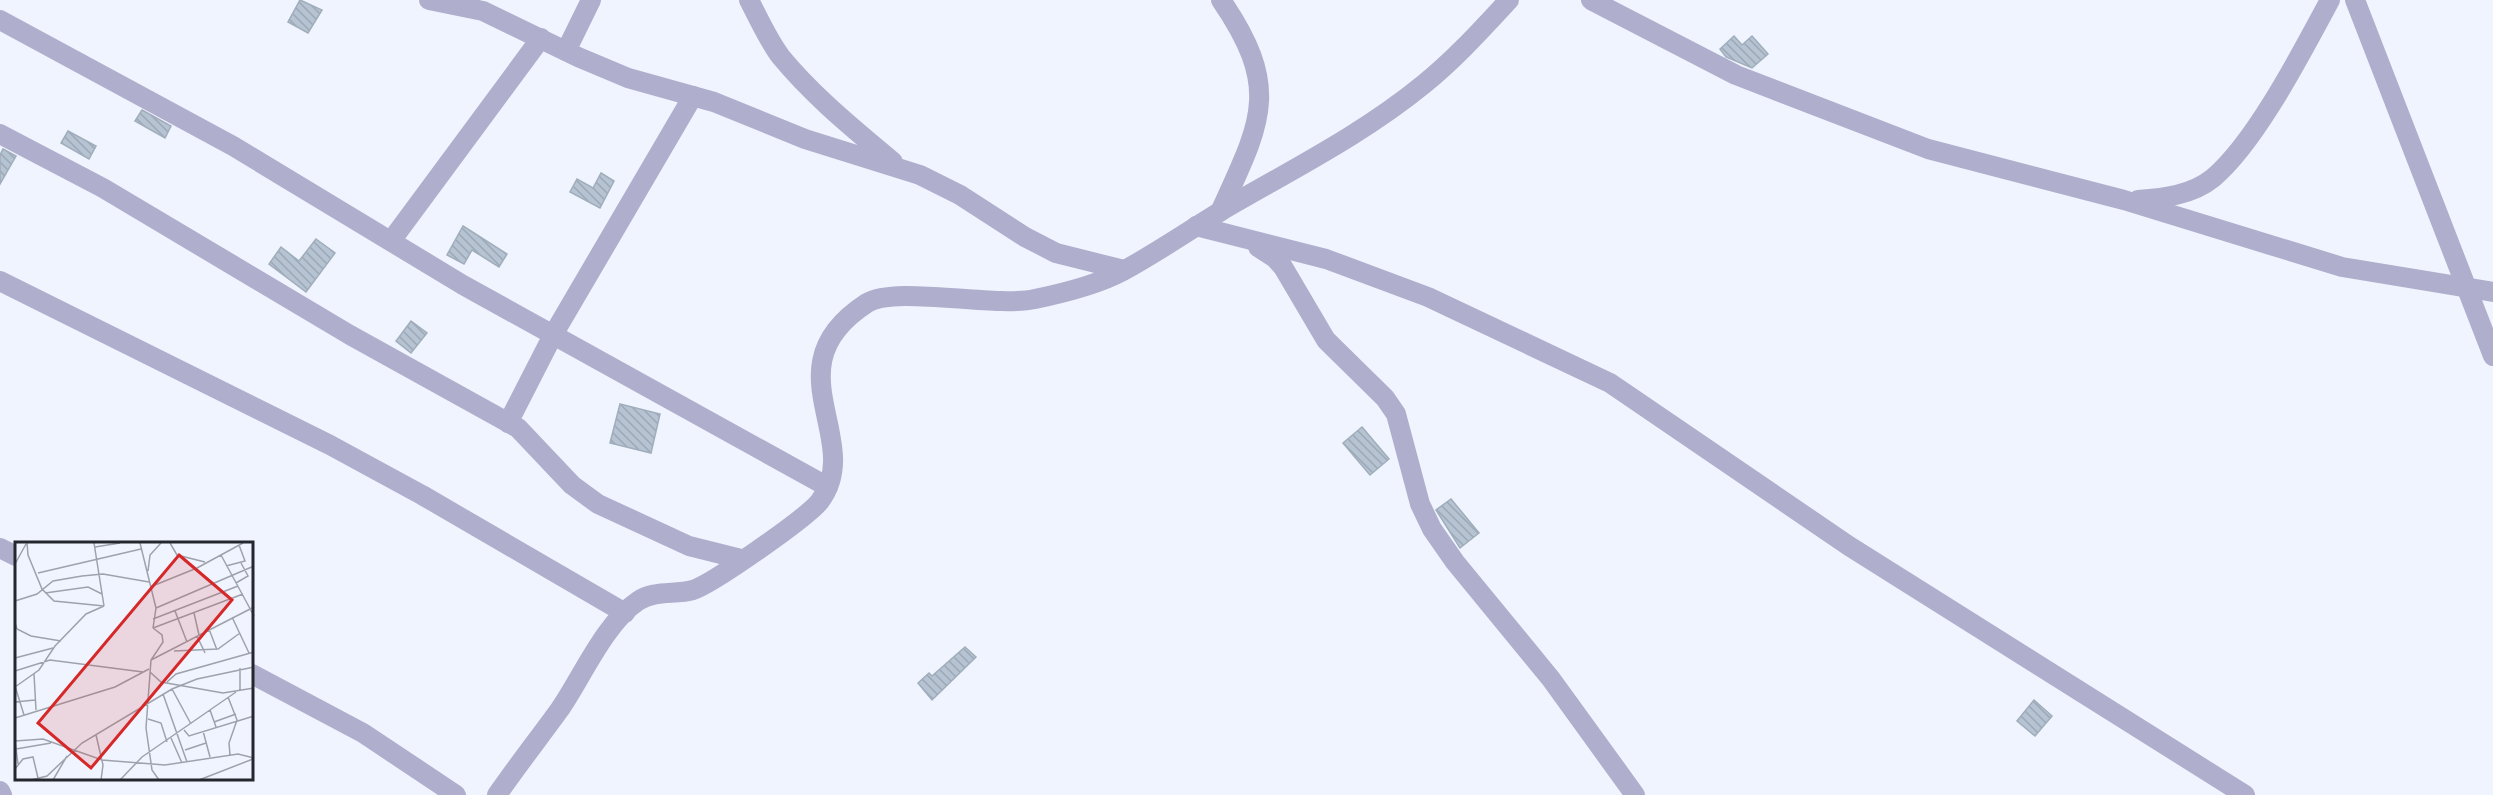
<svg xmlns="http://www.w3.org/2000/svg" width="2493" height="795" viewBox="0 0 2493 795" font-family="'Fira Sans Condensed',sans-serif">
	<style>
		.building { fill: url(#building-back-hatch); stroke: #a0adbb; stroke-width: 1.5 }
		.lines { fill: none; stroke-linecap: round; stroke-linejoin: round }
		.minor { stroke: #b0aecd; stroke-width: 20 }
		.inset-road { fill: none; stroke: #9ea2ab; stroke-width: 1.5 }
		.view { fill: #d62828; fill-opacity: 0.15; stroke: #d62828; stroke-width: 3 }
		.inset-edge { fill: none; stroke: #25272e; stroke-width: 3 }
	</style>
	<defs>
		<pattern id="building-back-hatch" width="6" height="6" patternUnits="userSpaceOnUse" patternTransform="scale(1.5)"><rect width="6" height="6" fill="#b6c3d2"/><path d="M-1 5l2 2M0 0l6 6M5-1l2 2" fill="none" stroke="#9ca8b5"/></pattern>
	</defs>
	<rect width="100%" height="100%" fill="#eff4fe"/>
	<g class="building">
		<path d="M 300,0 L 322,10 L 308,33 L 288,22 Z"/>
		<path d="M 1734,36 L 1742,45 L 1752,36 L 1768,54 L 1752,68 L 1726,57 L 1720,49 Z"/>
		<path d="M 142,110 L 171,126 L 165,138 L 135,121 Z"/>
		<path d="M 68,131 L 96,146 L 89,159 L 61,143 Z"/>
		<path d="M 3,149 L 16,156 L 0,184 L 0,155 Z"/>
		<path d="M 601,173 L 614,181 L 600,208 L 570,192 L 577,179 L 593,188 Z"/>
		<path d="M 463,226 L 507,254 L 499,267 L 472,250 L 464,264 L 447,255 Z"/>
		<path d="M 316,239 L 335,253 L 306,292 L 269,264 L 281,247 L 299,261 Z"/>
		<path d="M 411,321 L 427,333 L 411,353 L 396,341 Z"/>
		<path d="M 620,404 L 660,414 L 651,453 L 610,443 Z"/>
		<path d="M 1362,427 L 1389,459 L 1370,475 L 1343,443 Z"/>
		<path d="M 1451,499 L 1479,533 L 1460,548 L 1436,510 Z"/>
		<path d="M 965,647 L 976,657 L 932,700 L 918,683 L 929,673 L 932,676 Z"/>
		<path d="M 2034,700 L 2052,716 L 2035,736 L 2017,721 Z"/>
	</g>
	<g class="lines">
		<g class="minor">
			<path d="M 429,0 L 483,11 L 578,57 L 628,78 L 714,102 L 805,139 L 920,175 L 960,195 L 1025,237 L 1056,253 L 1124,270"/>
			<path d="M 749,0 C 759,19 768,40 781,57 C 814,97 854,129 893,162"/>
			<path d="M 1591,0 L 1736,75 L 1928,149 L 2124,200 L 2342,267 L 2493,292"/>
			<path d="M 2355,0 L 2493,356"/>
			<path d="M 0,20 L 233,146 L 463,285 L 828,487"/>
			<path d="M 566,51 L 591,0"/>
			<path d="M 0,134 L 103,188 L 350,335 L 518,428 L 572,485 L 598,504 L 689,546 L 741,559"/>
			<path d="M 2138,200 C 2164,198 2192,195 2213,178 C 2256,142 2303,50 2330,0"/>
			<path d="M 1220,212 C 1261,122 1282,89 1221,0"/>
			<path d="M 1196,226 L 1326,259 L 1428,297 L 1610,383 L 1849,546 L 2245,795"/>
			<path d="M 391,241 L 541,38"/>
			<path d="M 1258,247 L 1275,258 L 1283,267 L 1326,340 L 1385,398 L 1396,414 L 1420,504 L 1432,529 L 1455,562 L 1551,679 L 1635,795"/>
			<path d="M 0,281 L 330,445 L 422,495 L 625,613"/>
			<path d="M 508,423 L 553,335 L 693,96"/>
			<path d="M 0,548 L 16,556"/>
			<path d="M 252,674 L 363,733 L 456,795"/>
			<path d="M 0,791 L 2,795"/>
			<path d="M 497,795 C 517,766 539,738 560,709 C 582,677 605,623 638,601 C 654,590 675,595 693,590 C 712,584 808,517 820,501 C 866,439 768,367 867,303 C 896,285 993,308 1035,299 C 1064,293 1097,285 1123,271 C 1158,252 1191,229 1226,208 C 1293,169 1363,134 1424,84 C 1455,59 1482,29 1509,0"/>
		</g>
	</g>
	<g transform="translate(15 542)">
		<rect width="238" height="238" fill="#eff4fe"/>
		<path class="inset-road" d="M 12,1 L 13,13 L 27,47 L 39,59 L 89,64M 79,1 L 89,64M 125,1 L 141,66 L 138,86M 155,1 L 162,13 L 190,20M 80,5 L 105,1M 206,13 L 239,74M 0,22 L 11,2M 211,24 L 230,19 L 224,3M 133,29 L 135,13 L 146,1M 23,31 L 126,7M 221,41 L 233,34 L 226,21M 135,45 L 182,26 L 228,1M 30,51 L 73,45 L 87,52M 0,59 L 22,52 L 38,39 L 67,34 L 88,32 L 134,40M 141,66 L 239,24M 160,69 L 172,100M 179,71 L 184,93M 217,75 L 234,111M 138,77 L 223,44M 0,81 L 2,87 L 16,94 L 46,99M 138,86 L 147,93 L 148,100 L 136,118 L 131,186 L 137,228 L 144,238M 138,86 L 228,52M 194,87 L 202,108M 182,94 L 190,111M 159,109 L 203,107 L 225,91M 0,116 L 38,106M 136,118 L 239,65M 0,129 L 35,118 L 128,130M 135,130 L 146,140 L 208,151 L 239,146M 19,132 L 21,168M 152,140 L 161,132 L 239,110M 0,144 L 9,173M 0,145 L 24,128 L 40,104 L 71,72 L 89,64M 157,147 L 176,182M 225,149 L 225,126M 148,152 L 172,220M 213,155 L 222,178 L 214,201 L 215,213M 0,160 L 20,158M 195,168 L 201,185M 0,176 L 100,145 L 134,127M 133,177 L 146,181 L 152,200M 199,180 L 221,172M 169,188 L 174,194 L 239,174M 188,189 L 195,215M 81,193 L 88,223 L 86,238M 156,196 L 167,221M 0,199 L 28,197 L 87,218 L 150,223 L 223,212 L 239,216M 0,199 L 3,222M 1,207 L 36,201M 170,208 L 191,201M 0,227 L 8,217 L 18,215 L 23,236M 16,238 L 32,234 L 67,201 L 157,147 L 182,137 L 239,125M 38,238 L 52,214M 105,238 L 127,215 L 221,150M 184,238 L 238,217"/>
		<path class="view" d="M 164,13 L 217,58 L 76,226 L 23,181 Z"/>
		<rect width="238" height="238" class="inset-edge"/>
	</g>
</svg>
